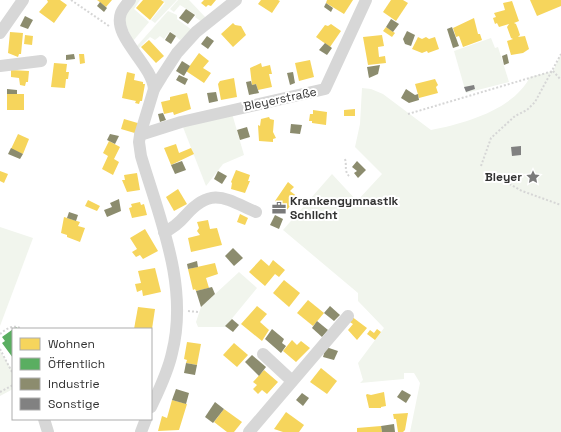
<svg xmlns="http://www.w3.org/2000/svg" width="561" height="432" viewBox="0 0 561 432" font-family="'Space Grotesk',sans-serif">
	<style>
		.green { fill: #f1f5ed }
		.homes { fill: #f6d55c }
		.public { fill: #5aae61 }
		.industry { fill: #8c8c6e }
		.building { fill: #818181 }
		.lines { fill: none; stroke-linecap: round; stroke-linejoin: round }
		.path { stroke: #d6d6d6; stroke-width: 2; stroke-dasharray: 2 2; stroke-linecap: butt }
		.minor { stroke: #d7d7d7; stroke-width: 12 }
		.labels { text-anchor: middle; stroke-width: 4; stroke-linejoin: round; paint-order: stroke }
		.street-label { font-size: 12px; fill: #333; stroke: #fff }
		.poi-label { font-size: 12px; font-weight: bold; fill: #333; stroke: #fff; text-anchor: end }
	</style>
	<rect width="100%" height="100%" fill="#fff"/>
	<g class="green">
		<path d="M 134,0 L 140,0 L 134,9 L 149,22 L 133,41 L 123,19 Z"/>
		<path d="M 162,0 L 177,0 L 155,23 L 151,20 L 165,3 Z"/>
		<path d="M 178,0 L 189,0 L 206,18 L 202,22 L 195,17 L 196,15 L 180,5 L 174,12 L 170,9 Z"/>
		<path d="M 168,11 L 177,15 L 177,19 L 192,30 L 180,40 L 170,31 L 164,39 L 160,36 L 155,40 L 150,37 L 139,48 L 137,46 Z"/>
		<path d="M 491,38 L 495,48 L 498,47 L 509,82 L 466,93 L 454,51 Z"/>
		<path d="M 561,54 L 561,432 L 410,432 L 420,383 L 414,373 L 404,373 L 404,379 L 360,383 L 363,380 L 358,363 L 384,328 L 358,301 L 358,293 L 283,230 L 332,174 L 357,201 L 382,174 L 355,147 L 360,124 L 362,88 L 371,89 L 383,94 L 431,130 C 465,123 513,110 530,77 L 553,71 Z"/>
		<path d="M 231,110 L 244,155 L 223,164 L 206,186 L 181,122 Z"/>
		<path d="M 0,227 L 33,238 L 0,326 Z"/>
		<path d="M 239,272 L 257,288 L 225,327 L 198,327 L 196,322 L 201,307 Z"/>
		<path d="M 0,351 L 13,371 L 13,389 L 0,396 Z"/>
	</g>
	<g class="homes">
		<path d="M 47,0 L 60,0 L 67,5 L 54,23 L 39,12 L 48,2 Z"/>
		<path d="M 97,0 L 112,0 L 106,7 Z"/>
		<path d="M 143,0 L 161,0 L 164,2 L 150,20 L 136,8 Z"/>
		<path d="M 204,0 L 216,0 L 211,6 L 208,5 L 206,7 L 201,3 Z"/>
		<path d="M 261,0 L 278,0 L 280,1 L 272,13 L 258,4 Z"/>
		<path d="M 327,0 L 353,0 L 344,14 L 326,3 Z"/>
		<path d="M 391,0 L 403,0 L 408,3 L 396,21 L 383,12 Z"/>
		<path d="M 530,0 L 561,0 L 561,6 L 537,16 Z"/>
		<path d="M 512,1 L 519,21 L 514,23 L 516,24 L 518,29 L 520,35 L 518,37 L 525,36 L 529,49 L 523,53 L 511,55 L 507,41 L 513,39 L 511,38 L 507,27 L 509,24 L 499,27 L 497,23 L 495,24 L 493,18 L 496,17 L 494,13 L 505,10 L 503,3 Z"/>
		<path d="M 474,18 L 478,34 L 480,34 L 482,40 L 463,47 L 459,36 L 456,37 L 453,28 Z"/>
		<path d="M 233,23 L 235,25 L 241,26 L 246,35 L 233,47 L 221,34 Z"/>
		<path d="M 331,24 L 341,31 L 330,47 L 316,37 L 325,25 L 328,26 Z"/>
		<path d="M 386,27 L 395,33 L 392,37 L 383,31 Z"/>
		<path d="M 10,32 L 23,33 L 21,54 L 19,54 L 18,57 L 8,53 Z"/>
		<path d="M 25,35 L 33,36 L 32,45 L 24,44 Z"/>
		<path d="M 382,35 L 384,46 L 378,47 L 379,57 L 385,56 L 386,63 L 368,65 L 363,37 Z"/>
		<path d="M 418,37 L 422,39 L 426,37 L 429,39 L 435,37 L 439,49 L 428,53 L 427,51 L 422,53 L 412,49 Z"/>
		<path d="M 149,40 L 164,56 L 156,63 L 141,47 Z"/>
		<path d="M 199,53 L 209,61 L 203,68 L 211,73 L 204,83 L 186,71 Z"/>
		<path d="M 79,54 L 84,54 L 85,63 L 80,64 Z"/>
		<path d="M 310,60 L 314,77 L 299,81 L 295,63 Z"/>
		<path d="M 54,63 L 67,64 L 66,72 L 69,72 L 68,79 L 66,79 L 65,88 L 51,87 Z"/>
		<path d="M 261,63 L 262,67 L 270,65 L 272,74 L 269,74 L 272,87 L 258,90 L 256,84 L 252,85 L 250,68 Z"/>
		<path d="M 11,70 L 29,71 L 28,82 L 26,82 L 25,86 L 20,85 L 19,78 L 11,77 Z"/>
		<path d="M 127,72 L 135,74 L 134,80 L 143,82 L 143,84 L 145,84 L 142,101 L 140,101 L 139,104 L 135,103 L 136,101 L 122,98 Z"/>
		<path d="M 234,78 L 237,97 L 221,100 L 218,84 L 220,81 Z"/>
		<path d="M 435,79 L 438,85 L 436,87 L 438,93 L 419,98 L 415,84 Z"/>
		<path d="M 187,93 L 191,109 L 174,115 L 173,112 L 164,114 L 161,102 L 170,100 L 170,97 Z"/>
		<rect x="7" y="94" width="17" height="16"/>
		<path d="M 355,109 L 355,116 L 344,116 L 344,110 Z"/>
		<path d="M 313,110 L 327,112 L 326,125 L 312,123 L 312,121 L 309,121 L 310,114 L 313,114 Z"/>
		<path d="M 269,117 L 270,119 L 274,120 L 273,132 L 276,138 L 273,139 L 273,142 L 259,141 L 258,125 L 260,126 L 261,119 Z"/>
		<path d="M 124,119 L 141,124 L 138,134 L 121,129 Z"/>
		<path d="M 18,134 L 29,139 L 23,154 L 11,149 Z"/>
		<path d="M 109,141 L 120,147 L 114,159 L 119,162 L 113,175 L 102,169 L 108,156 L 103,153 Z"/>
		<path d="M 176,144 L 179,153 L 191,148 L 194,154 L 171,165 L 164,148 Z"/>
		<path d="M 236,170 L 250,175 L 248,181 L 250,181 L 245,193 L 231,189 L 232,183 L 231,182 Z"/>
		<path d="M 0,171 L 8,174 L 4,183 L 0,181 Z"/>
		<path d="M 137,173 L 140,190 L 127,192 L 122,180 L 125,180 L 124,175 Z"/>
		<path d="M 288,182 L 294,187 L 290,191 L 298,197 L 294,201 L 295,205 L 291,205 L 286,211 L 275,201 Z"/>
		<path d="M 178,189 L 187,204 L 174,211 L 166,197 Z"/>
		<path d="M 88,200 L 100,206 L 97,211 L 85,206 Z"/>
		<path d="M 140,202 L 141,205 L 144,204 L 147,215 L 132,218 L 129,208 L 132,207 L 131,204 Z"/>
		<path d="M 240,214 L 248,218 L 245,225 L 237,222 Z"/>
		<path d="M 64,217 L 80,222 L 78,226 L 85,228 L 80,242 L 67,237 L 67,235 L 61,233 Z"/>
		<path d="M 208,220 L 210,229 L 217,228 L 222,245 L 191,252 L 188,238 L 200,235 L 197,231 L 199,228 L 197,222 Z"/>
		<path d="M 145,229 L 158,251 L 143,259 L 140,255 L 136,257 L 132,252 L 137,249 L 130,238 Z"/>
		<path d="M 261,259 L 269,266 L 273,260 L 285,270 L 279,277 L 275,274 L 265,286 L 249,272 Z"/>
		<path d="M 215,263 L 218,274 L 206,278 L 209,288 L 196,291 L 195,289 L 193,290 L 188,269 Z"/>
		<path d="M 155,268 L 161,292 L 143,296 L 142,290 L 137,292 L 135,284 L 141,283 L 138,271 Z"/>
		<path d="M 284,280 L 300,293 L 289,307 L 273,293 Z"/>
		<path d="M 308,300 L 324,313 L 313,326 L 297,313 Z"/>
		<path d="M 257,306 L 267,314 L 260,322 L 269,330 L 262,341 L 241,324 Z"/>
		<path d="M 138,307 L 155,309 L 152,329 L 134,329 Z"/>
		<path d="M 351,316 L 367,328 L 357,340 L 348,330 L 353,324 L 348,321 Z"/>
		<path d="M 377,329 L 381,332 L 375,340 L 367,334 L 370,330 L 374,333 Z"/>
		<path d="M 292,340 L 297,345 L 301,341 L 310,348 L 296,362 L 283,351 Z"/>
		<path d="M 187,342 L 201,344 L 197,365 L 186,363 L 187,360 L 184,359 Z"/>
		<path d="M 234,343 L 248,355 L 237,367 L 223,355 Z"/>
		<path d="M 321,368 L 337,381 L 327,394 L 310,382 Z"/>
		<path d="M 264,370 L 278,382 L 267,394 L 262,390 L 258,394 L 253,389 L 257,385 L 253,382 Z"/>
		<path d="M 384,392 L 386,406 L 381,407 L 381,408 L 369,408 L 366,395 L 367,394 L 371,395 Z"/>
		<path d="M 172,400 L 187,404 L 179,430 L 158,431 L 162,416 L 167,418 Z"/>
		<path d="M 224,409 L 242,422 L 234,432 L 227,432 L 214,422 Z"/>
		<path d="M 286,412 L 304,425 L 299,432 L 283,432 L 274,429 Z"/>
		<path d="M 408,413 L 405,430 L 403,432 L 398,432 L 396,419 L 394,419 L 393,414 Z"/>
		<path d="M 381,426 L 382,432 L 357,432 L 357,428 Z"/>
	</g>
	<path class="public" d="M 16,327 L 18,329 L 13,329 L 13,358 L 2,343 L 5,341 L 2,337 Z"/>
	<g class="industry">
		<path d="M 100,2 L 107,8 L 104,12 L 97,6 Z"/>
		<path d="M 326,3 L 333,8 L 331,12 L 324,7 Z"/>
		<path d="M 186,9 L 195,15 L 188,24 L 179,18 Z"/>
		<path d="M 25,16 L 33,20 L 28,29 L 20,26 Z"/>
		<path d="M 391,19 L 399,24 L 393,32 L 386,27 Z"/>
		<path d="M 452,27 L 459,46 L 453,48 L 447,29 Z"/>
		<path d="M 407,31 L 415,35 L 411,46 L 405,44 L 403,39 Z"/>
		<path d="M 170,32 L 176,36 L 171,44 L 165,40 Z"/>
		<path d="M 207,36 L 214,41 L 208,49 L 201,44 Z"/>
		<path d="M 325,43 L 332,48 L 327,55 L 319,50 Z"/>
		<path d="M 74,54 L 75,59 L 66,60 L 66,55 Z"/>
		<path d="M 507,54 L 509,63 L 504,65 L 502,56 Z"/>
		<path d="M 182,61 L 190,66 L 184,76 L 176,71 Z"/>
		<path d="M 380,65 L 378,74 L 369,78 L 367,67 Z"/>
		<path d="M 293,72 L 295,83 L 290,85 L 287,73 Z"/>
		<path d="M 179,75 L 188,79 L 185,85 L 176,80 Z"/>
		<path d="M 251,81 L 252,85 L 256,84 L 259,93 L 249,95 L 246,82 Z"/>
		<path d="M 7,89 L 17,90 L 17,94 L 7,94 Z"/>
		<path d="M 406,89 L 415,95 L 418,94 L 419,100 L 409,103 L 401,98 Z"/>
		<path d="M 216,92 L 218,101 L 209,103 L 207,93 Z"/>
		<path d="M 163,113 L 166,120 L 160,122 L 158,114 Z"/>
		<path d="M 291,124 L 302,125 L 300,134 L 290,133 Z"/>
		<path d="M 247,127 L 250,137 L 240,140 L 237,130 Z"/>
		<path d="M 110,134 L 119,136 L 115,144 L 107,140 Z"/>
		<path d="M 11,148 L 23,154 L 20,159 L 8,154 Z"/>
		<path d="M 182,161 L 186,170 L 175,174 L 171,165 Z"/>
		<path d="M 357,161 L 366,170 L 358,178 L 354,173 L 357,171 L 352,167 Z"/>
		<path d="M 218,171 L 227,176 L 222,184 L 214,179 Z"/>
		<path d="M 119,199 L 121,211 L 107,217 L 104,210 L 112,207 L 110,203 Z"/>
		<path d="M 69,212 L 78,215 L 76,221 L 67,218 Z"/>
		<path d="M 275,215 L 283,219 L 279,229 L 270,225 Z"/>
		<path d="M 233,248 L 243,258 L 234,266 L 225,256 Z"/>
		<path d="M 197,261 L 198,267 L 188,269 L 187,264 Z"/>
		<path d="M 212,287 L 215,294 L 201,307 L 196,291 Z"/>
		<path d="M 330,306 L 340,315 L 334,321 L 324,313 Z"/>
		<path d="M 232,319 L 239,325 L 233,332 L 225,326 Z"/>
		<path d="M 317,321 L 328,330 L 322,337 L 312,328 Z"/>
		<path d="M 272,329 L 284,339 L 282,343 L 286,346 L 281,353 L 265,339 Z"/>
		<path d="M 326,347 L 338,351 L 334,360 L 323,357 Z"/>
		<path d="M 252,355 L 266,367 L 259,376 L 245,362 Z"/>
		<path d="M 186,363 L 197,365 L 195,375 L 184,373 Z"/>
		<path d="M 176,389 L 189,393 L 186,404 L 172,400 Z"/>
		<path d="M 402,390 L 411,395 L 406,403 L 397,397 Z"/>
		<path d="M 302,393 L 309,398 L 303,406 L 296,400 Z"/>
		<path d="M 215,402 L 224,409 L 213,423 L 205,417 Z"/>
		<path d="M 394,424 L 395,432 L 382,432 L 381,426 Z"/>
	</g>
	<g class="building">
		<path d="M 474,85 L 475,89 L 466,92 L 464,87 Z"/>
		<path d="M 521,146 L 521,155 L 512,156 L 511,147 Z"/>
	</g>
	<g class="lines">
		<g class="path">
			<path d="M 71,0 L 109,26"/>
			<path d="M 553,71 L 561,80"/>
			<path d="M 408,114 L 553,71"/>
			<path d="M 345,159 C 347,165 344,171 349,176"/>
			<path d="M 481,166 L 491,138 L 515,116 L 527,110 L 535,102 L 561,54"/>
			<path d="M 499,178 L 522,191 L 561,205"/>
			<path d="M 188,311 L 198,312"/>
			<path d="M 0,334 C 7,328 14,324 22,329"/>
			<path d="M 0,349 L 13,374"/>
			<path d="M 0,392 L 13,385"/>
		</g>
		<g class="minor">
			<path d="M 130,0 C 127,4 123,8 121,13 C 112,37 152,64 154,89"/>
			<path d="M 0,33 L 23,0"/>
			<path d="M 0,66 L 41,61"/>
			<path d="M 140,135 L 181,122 L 325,89 L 366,0"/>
			<path d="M 164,232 C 174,228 180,222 186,215 C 212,186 226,199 256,212"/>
			<path d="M 263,354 L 292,381"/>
			<path d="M 151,407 C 159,390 168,372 172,353 C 189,286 160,220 141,156 L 139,142 L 140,135 L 154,89 L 162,76 L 177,53 L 196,32 L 236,0"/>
			<path d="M 44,419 L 48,432"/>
			<path d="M 141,432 L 146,419"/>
			<path d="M 249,432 L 348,316"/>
		</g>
	</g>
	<defs>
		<symbol id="sight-bare" viewBox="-9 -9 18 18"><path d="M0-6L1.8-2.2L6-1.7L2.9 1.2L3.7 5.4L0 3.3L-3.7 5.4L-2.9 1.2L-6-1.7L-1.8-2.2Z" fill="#7a7a7a" stroke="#fff" stroke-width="2.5" paint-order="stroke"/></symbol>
		<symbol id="office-bare" viewBox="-9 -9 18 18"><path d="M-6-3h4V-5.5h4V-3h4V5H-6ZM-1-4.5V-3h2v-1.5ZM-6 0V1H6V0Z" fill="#7a7a7a" stroke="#fff" stroke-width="2.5" paint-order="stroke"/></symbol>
	</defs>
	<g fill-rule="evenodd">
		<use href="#sight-bare" x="523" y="167" width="20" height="20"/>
		<use href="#office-bare" x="269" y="198" width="20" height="20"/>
	</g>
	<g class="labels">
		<g class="street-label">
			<text transform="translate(280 99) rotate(-12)" y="4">Bleyerstraße</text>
		</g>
		<g class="poi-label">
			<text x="522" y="181">Bleyer</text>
			<text x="290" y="205" text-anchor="start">Krankengymnastik<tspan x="290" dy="14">Schlicht</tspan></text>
		</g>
	</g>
	<rect x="12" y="328" width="140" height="92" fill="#ffffff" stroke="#adadad"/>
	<rect x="20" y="338" width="20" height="12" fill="#f6d55c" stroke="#adadad"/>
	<text x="48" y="348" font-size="12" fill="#333333">Wohnen</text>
	<rect x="20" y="358" width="20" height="12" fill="#5aae61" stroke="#adadad"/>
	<text x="48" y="368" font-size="12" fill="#333333">Öffentlich</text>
	<rect x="20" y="378" width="20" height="12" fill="#8c8c6e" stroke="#adadad"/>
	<text x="48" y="388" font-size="12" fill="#333333">Industrie</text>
	<rect x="20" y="398" width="20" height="12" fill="#818181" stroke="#adadad"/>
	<text x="48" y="408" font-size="12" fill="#333333">Sonstige</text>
</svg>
